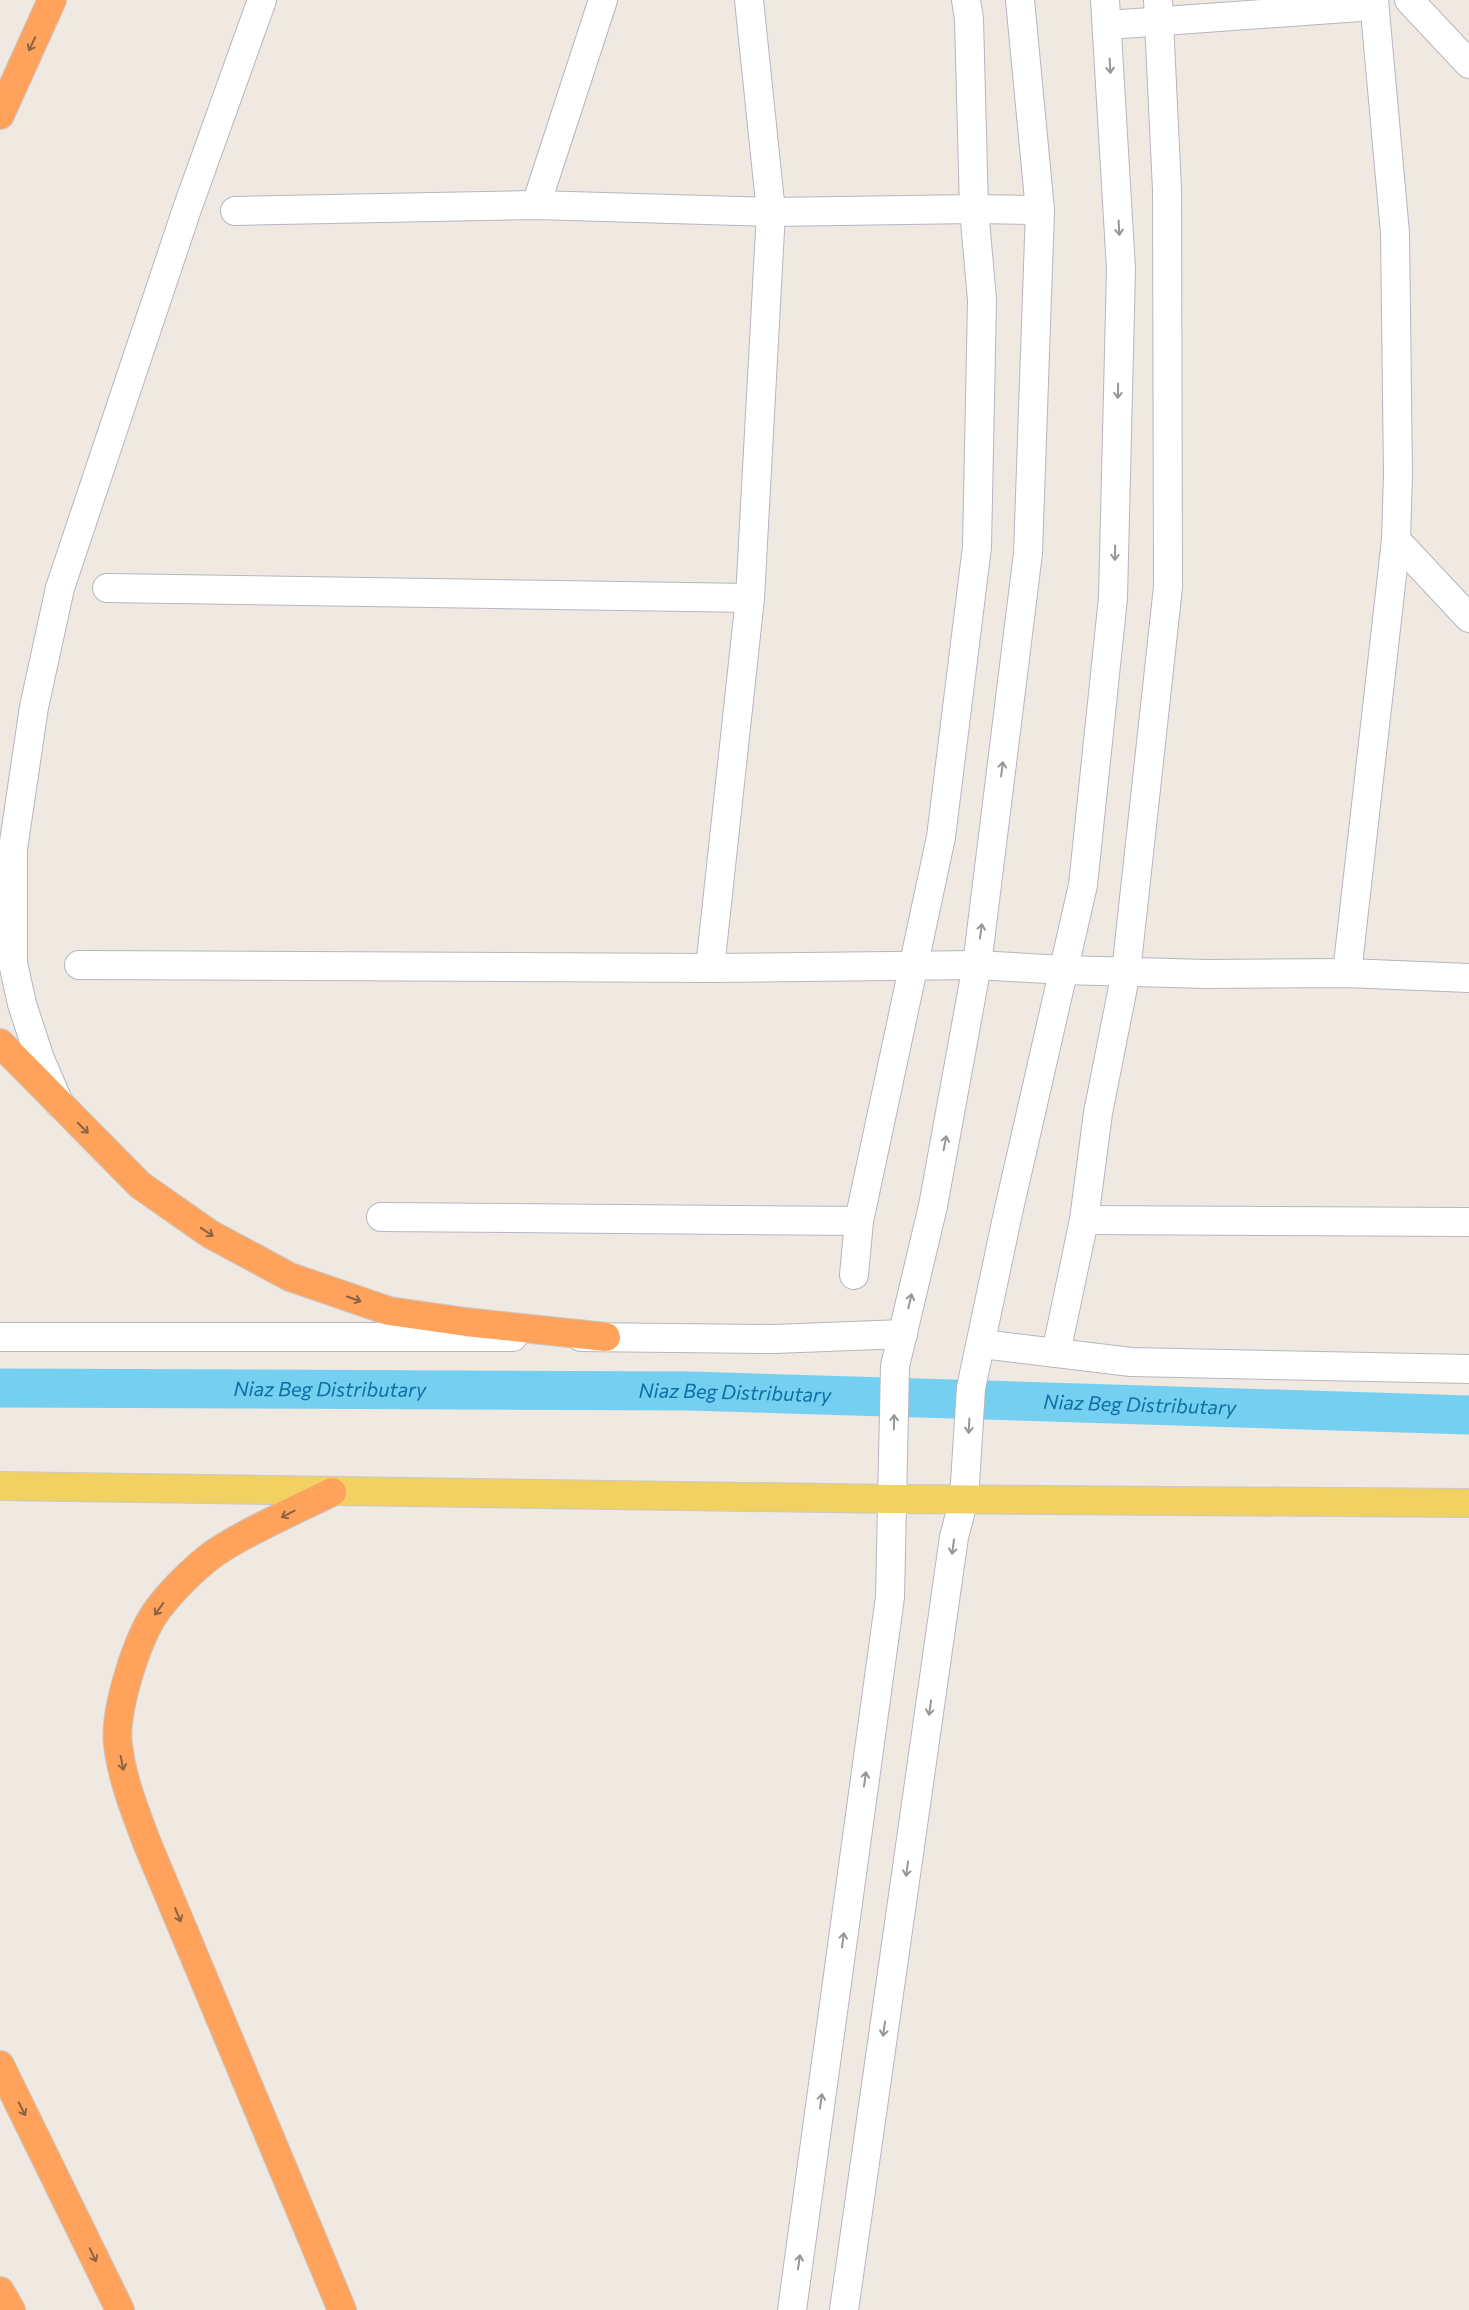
<svg xmlns="http://www.w3.org/2000/svg" width="1469" height="2310" viewBox="0 0 1469 2310" font-family="Commissioner,sans-serif">
	<style>
		.lines { fill: none; stroke-linecap: round; stroke-linejoin: round }
		.canal { stroke: #75cff0; stroke-width: 39 }
		.minor-casing { stroke: #b4b7c1; stroke-width: 30 }
		.major-casing { stroke: #c9c9c9; stroke-width: 30 }
		.highway-casing { stroke: #c9c9c9; stroke-width: 30 }
		.minor { stroke: #fff; stroke-width: 28 }
		.major { stroke: #f2d163; stroke-width: 28 }
		.highway { stroke: #ffa35c; stroke-width: 28 }
		.oneway { stroke: #8c6343 }
		.oneway2 { stroke: #969696 }
		.labels { text-anchor: middle; stroke-width: 5; stroke-linejoin: round; paint-order: stroke }
		.water-label { font-size: 20px; font-style: italic; fill: #0d6fa3; stroke: #fff }
	</style>
	<rect width="100%" height="100%" fill="#efe9e1"/>
	<g class="lines">
		<path class="canal" id="s1" d="M 0,1388 L 690,1391 L 1469,1415"/>
		<defs>
			<g id="minor">
				<path d="M 1409,0 L 1469,64"/>
				<path d="M 1108,25 L 1374,6"/>
				<path d="M 536,205 L 603,0"/>
				<path d="M 235,211 L 536,205 L 771,212 L 974,209 L 1040,210"/>
				<path d="M 1396,540 L 1469,618"/>
				<path d="M 107,588 L 750,598"/>
				<path d="M 79,965 L 710,968 L 977,965 L 1064,970 L 1206,974 L 1347,973 L 1469,978"/>
				<path d="M 710,968 L 750,598 L 771,212 L 749,0"/>
				<path d="M 1347,973 L 1396,540 L 1398,474 L 1395,233 L 1374,0"/>
				<path d="M 59,1103 L 40,1059 L 22,1004 L 13,963 L 13,849 L 34,707 L 60,588 L 187,209 L 262,0"/>
				<path d="M 381,1217 L 859,1221"/>
				<path d="M 1084,1220 L 1469,1222"/>
				<path d="M 854,1275 L 859,1221 L 941,837 L 977,547 L 982,300 L 974,209 L 969,19 L 966,0"/>
				<path d="M 0,1337 L 513,1337"/>
				<path d="M 581,1337 L 774,1339 L 903,1334"/>
				<path d="M 982,1344 L 1131,1362 L 1469,1369"/>
				<path d="M 1056,1353 L 1084,1220 L 1098,1113 L 1126,972 L 1168,587 L 1167,190 L 1158,0"/>
				<path d="M 792,2310 L 890,1597 L 895,1366 L 933,1206 L 977,965 L 1028,553 L 1040,210 L 1020,0"/>
				<path d="M 844,2310 L 954,1537 L 964,1499 L 971,1388 L 1008,1213 L 1083,885 L 1113,598 L 1121,269 L 1105,0"/>
			</g>
			<path id="major" d="M 0,1486 L 892,1499 L 1469,1503"/>
			<g id="highway">
				<path d="M 0,115 L 52,0"/>
				<path d="M 0,1043 L 140,1185 L 210,1234 L 290,1277 L 389,1311 L 466,1322 L 606,1337"/>
				<path d="M 332,1492 C 296,1510 258,1526 224,1547 C 202,1560 173,1589 158,1609 C 137,1637 114,1711 118,1745 C 122,1779 135,1811 147,1843 L 342,2310"/>
				<path d="M 0,2065 L 120,2310"/>
				<path d="M 0,2291 L 11,2310"/>
			</g>
		</defs>
		<use href="#minor" class="minor-casing"/>
		<use href="#major" class="major-casing"/>
		<use href="#highway" class="highway-casing"/>
		<use href="#minor" class="minor"/>
		<use href="#major" class="major"/>
		<use href="#highway" class="highway"/>
	</g>
	<defs><path id="oneway-shaft" d="M-6 0H5M1.5-3L5.5 0L1.5 3" fill="none" stroke-width="1.6" stroke-linecap="round" stroke-linejoin="round" transform="scale(1.25)"/></defs>
	<g class="oneway">
		<use href="#oneway-shaft" transform="translate(32 44) rotate(115)"/>
		<use href="#oneway-shaft" transform="translate(83 1128) rotate(45)"/>
		<use href="#oneway-shaft" transform="translate(207 1232) rotate(33)"/>
		<use href="#oneway-shaft" transform="translate(354 1299) rotate(19)"/>
		<use href="#oneway-shaft" transform="translate(288 1514) rotate(153)"/>
		<use href="#oneway-shaft" transform="translate(159 1609) rotate(126)"/>
		<use href="#oneway-shaft" transform="translate(122 1763) rotate(79)"/>
		<use href="#oneway-shaft" transform="translate(178 1915) rotate(67)"/>
		<use href="#oneway-shaft" transform="translate(22 2109) rotate(63)"/>
		<use href="#oneway-shaft" transform="translate(93 2255) rotate(64)"/>
	</g>
	<g class="oneway2">
		<use href="#oneway-shaft" transform="translate(1110 66) rotate(87)"/>
		<use href="#oneway-shaft" transform="translate(1119 228) rotate(87)"/>
		<use href="#oneway-shaft" transform="translate(1118 391) rotate(91)"/>
		<use href="#oneway-shaft" transform="translate(1115 553) rotate(91)"/>
		<use href="#oneway-shaft" transform="translate(1002 769) rotate(-83)"/>
		<use href="#oneway-shaft" transform="translate(981 931) rotate(-82)"/>
		<use href="#oneway-shaft" transform="translate(945 1143) rotate(-79)"/>
		<use href="#oneway-shaft" transform="translate(910 1301) rotate(-77)"/>
		<use href="#oneway-shaft" transform="translate(894 1422) rotate(-89)"/>
		<use href="#oneway-shaft" transform="translate(969 1426) rotate(93)"/>
		<use href="#oneway-shaft" transform="translate(953 1547) rotate(98)"/>
		<use href="#oneway-shaft" transform="translate(930 1708) rotate(98)"/>
		<use href="#oneway-shaft" transform="translate(865 1779) rotate(-82)"/>
		<use href="#oneway-shaft" transform="translate(907 1869) rotate(98)"/>
		<use href="#oneway-shaft" transform="translate(843 1940) rotate(-82)"/>
		<use href="#oneway-shaft" transform="translate(884 2029) rotate(98)"/>
		<use href="#oneway-shaft" transform="translate(821 2101) rotate(-82)"/>
		<use href="#oneway-shaft" transform="translate(799 2262) rotate(-82)"/>
	</g>
	<g class="labels">
		<g class="water-label">
			<text dy="7" stroke="none"><textPath href="#s1" startOffset="330">Niaz Beg Distributary</textPath></text>
			<text dy="7" stroke="none"><textPath href="#s1" startOffset="735">Niaz Beg Distributary</textPath></text>
			<text dy="7" stroke="none"><textPath href="#s1" startOffset="1140">Niaz Beg Distributary</textPath></text>
		</g>
	</g>
</svg>
